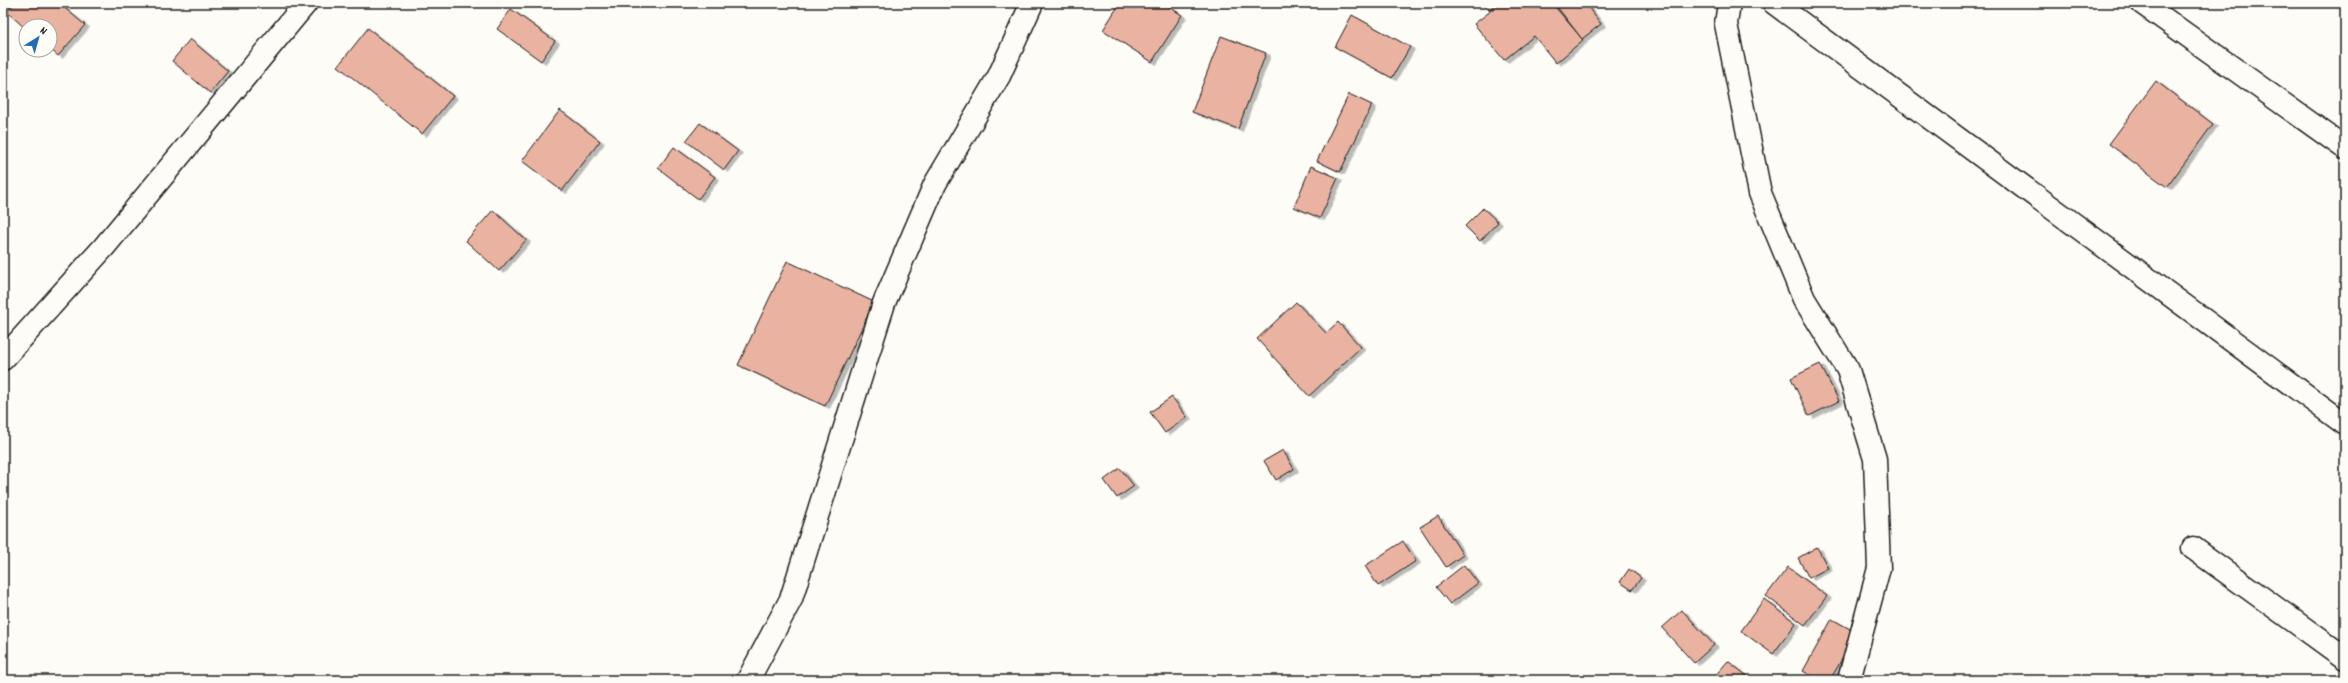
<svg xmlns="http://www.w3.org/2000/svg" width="2348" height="683" viewBox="0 0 2348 683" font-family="Dekko,sans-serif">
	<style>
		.building { fill: #eab2a1; stroke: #1c1c1c; filter: url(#shadow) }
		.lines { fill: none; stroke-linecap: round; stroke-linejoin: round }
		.street-casing { stroke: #1c1c1c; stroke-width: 25 }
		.street { stroke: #fdfcf7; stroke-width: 22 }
	</style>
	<defs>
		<filter id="shadow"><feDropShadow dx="4.5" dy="2.5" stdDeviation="0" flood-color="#0004"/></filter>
	</defs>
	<rect width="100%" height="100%" fill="#fdfcf7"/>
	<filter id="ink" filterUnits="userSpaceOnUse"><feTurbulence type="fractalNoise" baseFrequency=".025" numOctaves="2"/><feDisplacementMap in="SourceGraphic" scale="8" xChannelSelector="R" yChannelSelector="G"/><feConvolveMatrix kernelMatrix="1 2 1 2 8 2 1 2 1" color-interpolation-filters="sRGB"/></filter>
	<g filter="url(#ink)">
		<g class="building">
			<path d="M 15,3 L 59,3 L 85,25 L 58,56 L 50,49 L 50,26 L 26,26 L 26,29 L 7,12 Z"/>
			<path d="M 1120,3 L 1163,3 L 1182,15 L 1152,62 L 1103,30 Z"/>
			<path d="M 1482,3 L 1496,3 L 1490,10 Z"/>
			<path d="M 1501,3 L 1552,3 L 1583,40 L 1556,63 L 1534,36 L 1504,60 L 1474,24 Z"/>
			<path d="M 1554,3 L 1585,3 L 1601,24 L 1582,39 Z"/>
			<path d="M 511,9 L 555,41 L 541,61 L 497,29 Z"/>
			<path d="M 1352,15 L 1410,47 L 1392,78 L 1335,47 Z"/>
			<path d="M 368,28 L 453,96 L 422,134 L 338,66 Z"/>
			<path d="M 1221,36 L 1266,53 L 1238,129 L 1192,112 Z"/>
			<path d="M 190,39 L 228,71 L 210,93 L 172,61 Z"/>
			<path d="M 2156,81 L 2213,124 L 2167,187 L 2109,144 Z"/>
			<path d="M 1349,94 L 1372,105 L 1340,172 L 1317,161 Z"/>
			<path d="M 560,110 L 600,141 L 562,191 L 522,161 Z"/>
			<path d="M 700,123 L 738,151 L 724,170 L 686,141 Z"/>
			<path d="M 674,147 L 715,177 L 698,199 L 658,168 Z"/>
			<path d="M 1311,166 L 1338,178 L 1320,218 L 1294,207 Z"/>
			<path d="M 1483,208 L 1498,222 L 1480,241 L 1465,226 Z"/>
			<path d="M 493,210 L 526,240 L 499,271 L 466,241 Z"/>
			<path d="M 787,261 L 874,302 L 825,406 L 738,365 Z"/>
			<path d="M 1296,302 L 1326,333 L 1338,322 L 1361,347 L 1309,396 L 1257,339 Z"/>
			<path d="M 1820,364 L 1839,401 L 1809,416 L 1791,378 Z"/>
			<path d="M 1172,397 L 1187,417 L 1165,433 L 1150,412 Z"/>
			<path d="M 1283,450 L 1294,469 L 1276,480 L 1264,461 Z"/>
			<path d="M 1120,468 L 1134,486 L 1117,498 L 1104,480 Z"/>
			<path d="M 1438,516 L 1463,555 L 1446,567 L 1420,527 Z"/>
			<path d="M 1403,541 L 1416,561 L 1378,586 L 1365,566 Z"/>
			<path d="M 1817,547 L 1828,568 L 1809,578 L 1798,558 Z"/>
			<path d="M 1464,565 L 1478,583 L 1450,604 L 1436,587 Z"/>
			<path d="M 1788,567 L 1827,596 L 1805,625 L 1766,596 Z"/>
			<path d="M 1629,569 L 1641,578 L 1632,590 L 1620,582 Z"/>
			<path d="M 1764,599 L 1796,623 L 1773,654 L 1741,631 Z"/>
			<path d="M 1682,610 L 1714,645 L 1694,663 L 1662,628 Z"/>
			<path d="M 1832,619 L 1857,633 L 1830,680 L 1818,680 L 1803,671 Z"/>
			<path d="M 1728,661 L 1747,676 L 1743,680 L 1717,680 L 1714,677 Z"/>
		</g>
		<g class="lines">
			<defs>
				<g id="street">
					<path d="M 1729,3 L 1726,24 L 1760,193 L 1804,299 L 1848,370 L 1875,459 L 1879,568 L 1849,680"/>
					<path d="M 1774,3 L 2345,424"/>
					<path d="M 2142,3 L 2345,148"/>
					<path d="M 3,359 L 104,247 L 306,3"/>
					<path d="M 2193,548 L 2345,658"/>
					<path d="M 748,680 L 791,599 L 884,303 L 935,184 L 999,76 L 1032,3"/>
				</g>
			</defs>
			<use href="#street" class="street-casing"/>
			<use href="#street" class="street"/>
		</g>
	</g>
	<rect width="2348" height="683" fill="none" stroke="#fdfcf7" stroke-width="16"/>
	<rect x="8" y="8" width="2332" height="667" fill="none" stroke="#1c1c1c" stroke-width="1.5" filter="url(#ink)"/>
	<g transform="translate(38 38) rotate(37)"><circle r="19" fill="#fdfcf7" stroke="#a3a29f"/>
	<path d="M0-3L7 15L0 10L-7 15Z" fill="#1f6fb2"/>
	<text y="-6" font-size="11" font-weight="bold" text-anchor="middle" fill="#1c1c1c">N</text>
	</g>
</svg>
